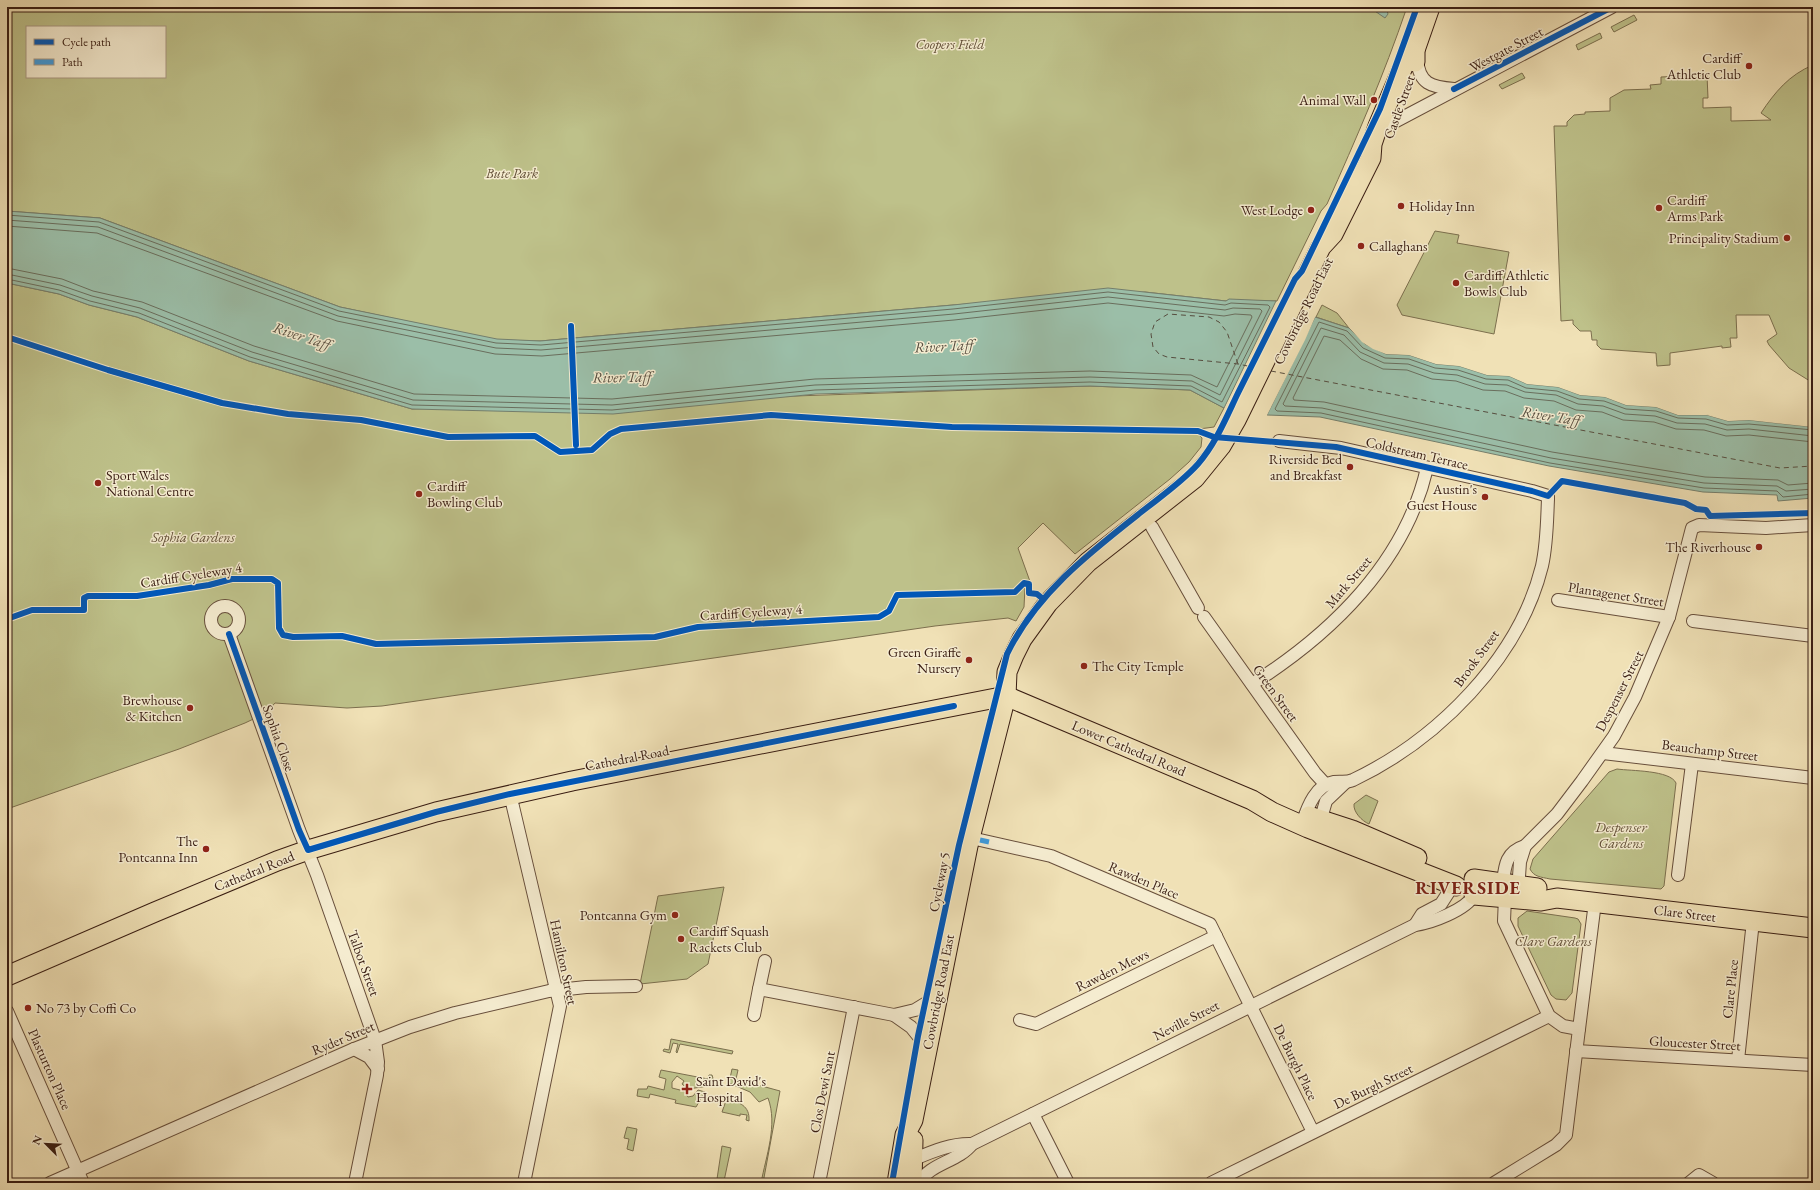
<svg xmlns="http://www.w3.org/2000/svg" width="1820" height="1190" viewBox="0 0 1820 1190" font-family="'EB Garamond',serif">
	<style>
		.green { fill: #bec18a; stroke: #7c6f4e; fill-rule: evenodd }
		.water { fill: #9bbea8; stroke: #747e6c }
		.pier { fill: #f0e1b6 }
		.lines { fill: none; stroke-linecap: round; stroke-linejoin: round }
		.shore { stroke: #6a6e5d; stroke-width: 1 }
		.ferry { stroke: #564d3f; stroke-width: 1; stroke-dasharray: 5 4; stroke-linecap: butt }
		.street-casing { stroke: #674e3b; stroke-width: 14 }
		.primary-casing { stroke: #391d12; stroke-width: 21 }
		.street { stroke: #f5ecd0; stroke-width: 12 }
		.primary { stroke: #f0e1b6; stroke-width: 19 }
		.quiet { stroke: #3e9bde; stroke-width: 5; stroke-dasharray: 10 5; stroke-linecap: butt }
		.cycleway-casing { stroke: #f5ecd0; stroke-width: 8 }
		.cycleway { stroke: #0057b8; stroke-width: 6 }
		.poi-dot { fill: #8f2418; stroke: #f5ecd0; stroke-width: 1.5 }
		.labels { text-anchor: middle; stroke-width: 3; stroke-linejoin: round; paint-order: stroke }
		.park-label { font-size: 14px; font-style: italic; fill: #614e36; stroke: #f5ecd0 }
		.street-label { font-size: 14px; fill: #391d12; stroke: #f5ecd0 }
		.poi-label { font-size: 14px; fill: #391d12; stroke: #f5ecd0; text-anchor: end }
		.water-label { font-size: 15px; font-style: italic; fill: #564d3f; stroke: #f5ecd0 }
		.district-label { font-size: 18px; font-weight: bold; letter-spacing: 1px; fill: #7a1f14; stroke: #f5ecd0 }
	</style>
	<rect width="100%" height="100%" fill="#f0e1b6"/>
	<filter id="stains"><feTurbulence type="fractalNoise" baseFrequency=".005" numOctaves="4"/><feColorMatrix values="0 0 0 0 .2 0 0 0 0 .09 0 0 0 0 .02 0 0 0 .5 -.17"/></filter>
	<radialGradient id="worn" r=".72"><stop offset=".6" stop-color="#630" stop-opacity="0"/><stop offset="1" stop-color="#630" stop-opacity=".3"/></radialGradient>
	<g class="green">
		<path d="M 7,7 L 1407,7 C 1384,75 1356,139 1327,204 L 1321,211 L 1277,301 L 1226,301 L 1145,292 L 953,305 L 540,341 L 495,340 L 340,307 L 100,218 L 7,211 ZM 27,27 L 165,27 L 165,77 L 27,77 Z"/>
		<path d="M 1634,15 L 1637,20 L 1614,32 L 1611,27 Z"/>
		<path d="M 1600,33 L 1602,38 L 1578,50 L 1576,45 Z"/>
		<path d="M 1813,65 L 1813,383 L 1789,368 L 1769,345 L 1767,341 L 1777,334 L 1769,315 L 1736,315 L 1737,338 L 1730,338 L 1731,347 L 1722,348 L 1722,346 L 1670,353 L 1670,365 L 1657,366 L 1656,353 L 1601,349 L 1597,345 L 1597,340 L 1592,340 L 1591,331 L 1580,331 L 1573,324 L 1573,320 L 1561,321 L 1554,126 L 1567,126 L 1567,122 L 1574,115 L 1585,114 L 1585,112 L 1610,111 L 1610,98 L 1624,90 L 1651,89 L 1650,85 L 1661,84 L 1661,77 L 1707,75 L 1708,98 L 1703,98 L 1703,108 L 1731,107 L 1731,121 L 1771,120 L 1761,113 C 1775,92 1789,75 1813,65 Z"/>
		<path d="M 1522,73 L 1525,78 L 1502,89 L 1499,85 Z"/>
		<path d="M 1435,231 L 1459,235 L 1457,243 L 1509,252 L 1494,334 L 1402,315 L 1397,305 Z"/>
		<path d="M 7,283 L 59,294 L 89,305 L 137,317 L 249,361 L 412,409 L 1090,386 L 1190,390 L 1224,408 L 1214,427 L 1199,429 L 1198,434 L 1202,438 L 1201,447 L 1189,462 L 1170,479 L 1075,554 L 1043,523 L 1018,548 L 1032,587 L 1025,587 L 1024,607 L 1016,621 L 1008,618 L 935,626 L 382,706 L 347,708 L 275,703 L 266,713 L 245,723 L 179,749 L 7,809 Z"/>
		<path d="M 1322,305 L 1337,313 L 1349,328 L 1316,317 Z"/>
		<path d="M 1617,769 C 1631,771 1670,770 1676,783 L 1664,886 L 1661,889 L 1550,879 C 1541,877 1534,877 1530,869 L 1533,859 L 1609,772 Z"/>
		<path d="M 1366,795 L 1378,801 L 1369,824 C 1362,821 1353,812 1354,804 Z"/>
		<path d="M 724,887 L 708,964 L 687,979 L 640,984 L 658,896 Z"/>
		<path d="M 1527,911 L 1575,918 L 1578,919 L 1581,924 L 1572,993 L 1566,1000 L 1556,999 L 1551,995 L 1518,926 L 1518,918 Z"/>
		<path d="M 671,1039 L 733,1051 L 732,1054 L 680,1044 L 677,1053 L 676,1052 L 678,1044 L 673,1043 L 670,1053 L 663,1051 L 664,1049 L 669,1050 Z"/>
		<path d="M 732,1069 L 738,1070 L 736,1079 L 780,1091 L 763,1183 L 761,1183 C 766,1156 778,1125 768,1098 L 759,1102 L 750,1092 L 729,1083 Z"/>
		<path d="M 661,1070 L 708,1079 L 709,1075 L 712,1075 L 715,1085 L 688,1089 L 682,1084 L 684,1081 L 677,1076 L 672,1082 L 672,1088 L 684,1091 L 688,1097 L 693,1096 L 698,1090 L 705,1092 L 696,1107 L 675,1103 L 676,1100 L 650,1094 L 649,1098 L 637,1096 L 638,1089 L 647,1089 L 648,1086 L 664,1090 L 666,1079 L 659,1077 Z"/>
		<path d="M 727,1098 C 739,1103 750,1105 749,1121 L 746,1120 L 747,1115 L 740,1114 L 740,1116 L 722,1112 Z"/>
		<path d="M 627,1127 L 637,1129 L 633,1151 L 627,1149 L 629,1139 L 624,1138 Z"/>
		<path d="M 722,1146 L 731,1148 L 724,1181 L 717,1179 Z"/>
	</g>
	<g class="water">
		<path d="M 1369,7 L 1386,7 L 1388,14 L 1385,18 Z"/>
		<path d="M 7,211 L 100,218 L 340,307 L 497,339 L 540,341 L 953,305 L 1108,288 L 1226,301 L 1229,299 L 1276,301 L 1224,408 L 1190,390 L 1090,386 L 816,394 L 613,414 L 412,409 L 249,361 L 137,317 L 89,305 L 59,294 L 7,283 Z"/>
		<path d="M 1315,317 L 1349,328 L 1365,344 L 1386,354 L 1409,355 L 1436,364 L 1459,366 L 1487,375 L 1509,376 L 1527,384 L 1558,387 L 1580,395 L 1605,397 L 1626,405 L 1656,407 L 1678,415 L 1707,415 L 1728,421 L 1749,420 L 1813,427 L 1813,498 L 1778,501 L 1777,495 L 1703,492 L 1549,466 L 1320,417 L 1267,415 Z"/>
	</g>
	<g class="pier">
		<path d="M 1278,300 L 1273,313 L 1226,409 L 1224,410 Z"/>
		<path d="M 1316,315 L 1305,340 L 1266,417 L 1265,414 L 1277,391 L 1314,316 Z"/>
		<path d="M 1347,325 L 1366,343 L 1387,352 L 1410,353 L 1436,362 L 1460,364 L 1487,373 L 1509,374 L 1528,382 L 1558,385 L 1580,393 L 1605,395 L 1627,403 L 1657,406 L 1679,413 L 1702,413 L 1728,419 L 1752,418 L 1813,425 L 1813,427 L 1749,420 L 1728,421 L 1707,415 L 1678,415 L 1656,407 L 1626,405 L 1605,397 L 1580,395 L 1558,387 L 1527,384 L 1509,376 L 1487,375 L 1459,366 L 1436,364 L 1409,355 L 1386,354 L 1373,349 L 1362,342 Z"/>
		<path d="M 568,336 L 575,336 L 578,415 L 572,415 Z"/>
	</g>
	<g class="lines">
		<g class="shore">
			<path d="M 7,215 L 99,222 L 339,311 L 496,343 L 541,345 L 953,309 L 1108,292 L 1225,305 L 1231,303 L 1268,305 L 1270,307 L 1222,402 L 1191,386 L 1090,382 L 815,390 L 612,410 L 412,405 L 250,357 L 139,313 L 90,301 L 59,290 L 7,279"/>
			<path d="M 7,220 L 98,227 L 338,316 L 496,348 L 541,350 L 954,314 L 1108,297 L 1225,310 L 1233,308 L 1260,309 L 1262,311 L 1220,395 L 1192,381 L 1090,377 L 815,385 L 612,405 L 413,400 L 252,352 L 140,308 L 92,296 L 60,285 L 7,274"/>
			<path d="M 7,226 L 97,233 L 337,321 L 495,354 L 542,356 L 954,320 L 1108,303 L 1224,316 L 1235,314 L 1251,315 L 1252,317 L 1217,387 L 1191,375 L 1090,371 L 815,379 L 612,399 L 414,394 L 254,346 L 142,302 L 93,291 L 62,279 L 7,268"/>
			<path d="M 1813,430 L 1749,424 L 1727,425 L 1706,419 L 1678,418 L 1656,411 L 1626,409 L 1604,401 L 1579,399 L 1557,391 L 1526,388 L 1508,380 L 1486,379 L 1458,370 L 1435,368 L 1409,359 L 1385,358 L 1363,348 L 1347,331 L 1319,322 L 1275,409 L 1277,411 L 1321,413 L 1550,463 L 1704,488 L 1777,491 L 1783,497 L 1813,494"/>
			<path d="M 1813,436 L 1749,429 L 1727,430 L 1705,424 L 1677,423 L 1655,416 L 1625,414 L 1603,406 L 1578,404 L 1556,395 L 1525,392 L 1507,385 L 1485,384 L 1457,375 L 1434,373 L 1408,364 L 1384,363 L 1360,352 L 1344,335 L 1321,328 L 1283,404 L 1285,406 L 1322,408 L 1551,458 L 1704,483 L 1777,486 L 1786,491 L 1813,489"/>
			<path d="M 1813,442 L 1749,435 L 1726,436 L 1704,430 L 1676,429 L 1654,422 L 1623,420 L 1602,412 L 1576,410 L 1554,401 L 1524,398 L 1505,391 L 1483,390 L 1456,381 L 1432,379 L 1407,370 L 1383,369 L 1361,359 L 1340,340 L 1324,336 L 1293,398 L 1294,400 L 1324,402 L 1552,452 L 1705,477 L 1778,480 L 1788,485 L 1813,483"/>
		</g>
		<g class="ferry">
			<path d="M 1238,364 L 1227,332 L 1219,322 L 1209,317 L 1168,314 L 1155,322 L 1151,334 L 1153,347 L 1159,354 L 1167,357 L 1238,364 L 1252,367"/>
			<path d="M 1271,371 L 1780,468 L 1813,466"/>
		</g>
		<defs>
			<g id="street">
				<path d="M 1417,59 C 1419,84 1431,87 1454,89"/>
				<path d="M 1377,135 L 1383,128 L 1612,7"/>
				<path d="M 1279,441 L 1341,448 L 1532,491 L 1548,496 L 1548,499 C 1547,521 1547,544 1542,566 C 1519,659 1437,740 1353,780 C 1346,783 1341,781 1334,782 C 1316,785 1308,806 1303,821"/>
				<path d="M 1152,527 L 1198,608"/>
				<path d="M 1558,600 L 1669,617"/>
				<circle cx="225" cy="620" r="14"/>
				<path d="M 1204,617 L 1315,773 L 1326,785"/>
				<path d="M 1693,621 L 1813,636"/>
				<path d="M 229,634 L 299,830 L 317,875 L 375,1040 L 378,1062 L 377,1075 L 355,1183"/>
				<path d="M 1252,684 C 1331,634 1405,563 1427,468"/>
				<path d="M 1603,753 L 1813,778"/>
				<path d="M 510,794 L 560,1006 L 524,1183"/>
				<path d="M 1319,825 L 1326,801 L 1346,782"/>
				<path d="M 980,840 L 1051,856 L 1210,924 L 1313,1132"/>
				<path d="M 1678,875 L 1692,764"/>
				<path d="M 1502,890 C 1505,870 1503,853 1525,846"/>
				<path d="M 1518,891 L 1520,862 L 1525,846 L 1557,814 L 1582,781 L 1614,736 L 1635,697 L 1669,617 L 1692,528 L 1699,525 L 1766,528 L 1813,525"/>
				<path d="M 1415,925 L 1422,914 L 1441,904 L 1450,890 L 1456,886"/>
				<path d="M 759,989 L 765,961"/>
				<path d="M 7,1011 L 83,1183"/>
				<path d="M 754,1015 L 759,989 L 894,1015 L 915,1010 L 938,996"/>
				<path d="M 894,1015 L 911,1027 L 927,1047"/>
				<path d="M 1020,1020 L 1036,1024 L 1216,936"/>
				<path d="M 1579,1029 L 1595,902"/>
				<path d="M 354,1049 L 369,1057 L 378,1069"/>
				<path d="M 1576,1051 L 1813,1065"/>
				<path d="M 1738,1060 L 1753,921"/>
				<path d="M 1033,1114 L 1068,1183"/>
				<path d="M 912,1160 C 931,1152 951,1143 972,1144 L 1415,925 C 1431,923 1466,910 1474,895"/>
				<path d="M 50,1183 L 354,1049 L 410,1027 L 455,1013 L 549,991 L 586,987 L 636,986"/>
				<path d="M 819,1183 L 854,1007"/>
				<path d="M 919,1183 C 930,1163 958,1162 972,1144"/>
				<path d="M 1211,1183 L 1549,1016"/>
				<path d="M 1494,1183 L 1556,1145 L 1566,1135 L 1579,1029 L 1563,1026 L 1549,1016 L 1504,921 L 1505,897"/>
				<path d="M 1689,1183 L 1699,1175 L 1713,1183"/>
			</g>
			<g id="primary">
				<path d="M 1415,62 L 1415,50 L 1430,7"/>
				<path d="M 1006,696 L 1252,800 L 1272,812 L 1308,828 L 1456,886"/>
				<path d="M 1309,816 L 1352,830 L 1417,858"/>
				<path d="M 1474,879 L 1537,888"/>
				<path d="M 1474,895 L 1541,901 L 1557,898 L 1813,928"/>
				<path d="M 7,976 L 155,912 L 277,861 L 308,850 L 436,812 L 572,781 L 1006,696"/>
				<path d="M 897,1183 L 905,1135 L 913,1120 L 968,846 L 1006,696 L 1007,672 L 1014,655 L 1022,639 L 1048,603 L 1088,562 L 1195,478 L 1221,446 L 1236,420 L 1321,247 L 1333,234 L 1371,158 L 1372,144 L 1378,126 L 1408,55 L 1415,50"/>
				<path d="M 912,1183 L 913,1140"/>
			</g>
		</defs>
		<use href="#street" class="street-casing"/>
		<use href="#primary" class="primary-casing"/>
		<use href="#street" class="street"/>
		<use href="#primary" class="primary"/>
		<path class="quiet" d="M 980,840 L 989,842"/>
		<defs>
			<g id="cycleway">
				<path d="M 1454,89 L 1612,7"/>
				<path d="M 571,326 L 576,445"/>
				<path d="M 7,337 L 108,370 L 222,403 L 288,414 L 361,420 L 448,437 L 535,436 L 560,452 L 592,450 L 610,434 L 621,429 L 771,415 L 952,427 L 1198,431 L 1214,437 L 1336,447 L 1532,491 L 1548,496 L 1562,481 L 1685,503 L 1696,509 L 1706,510 L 1710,516 L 1813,513"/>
				<path d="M 7,619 L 32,610 L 84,610 L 84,598 L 88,596 L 137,596 L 209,585 L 232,579 L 272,579 L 278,583 L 279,628 L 283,635 L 293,637 L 342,636 L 376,644 L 655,637 L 698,627 L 879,617 L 889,611 L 897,595 L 1015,592 L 1024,583 L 1029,584 L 1029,593 L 1037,594 L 1043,599"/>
				<path d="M 229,634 L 299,830 L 308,850 L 436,812 L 510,794 L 954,706"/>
				<path d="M 892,1183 L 918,1036 L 959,845 L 1007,654 C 1036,594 1089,553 1140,513 C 1160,497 1181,483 1198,464 C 1216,443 1226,418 1238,393 C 1257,355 1276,317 1295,279 L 1302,271 L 1380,109 L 1417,7"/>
			</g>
		</defs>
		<use href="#cycleway" class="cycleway-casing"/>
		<use href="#cycleway" class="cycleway"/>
	</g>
	<g class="poi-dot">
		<circle cx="1749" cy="66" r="4"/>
		<circle cx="1374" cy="100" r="4"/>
		<circle cx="1401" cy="206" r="4"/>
		<circle cx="1659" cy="208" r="4"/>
		<circle cx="1311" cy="210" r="4"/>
		<circle cx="1787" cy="238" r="4"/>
		<circle cx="1361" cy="246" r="4"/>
		<circle cx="1456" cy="283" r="4"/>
		<circle cx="1350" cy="467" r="4"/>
		<circle cx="98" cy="483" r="4"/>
		<circle cx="419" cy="494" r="4"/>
		<circle cx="1485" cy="497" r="4"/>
		<circle cx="1759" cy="547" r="4"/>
		<circle cx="969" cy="660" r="4"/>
		<circle cx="1084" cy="666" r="4"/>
		<circle cx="190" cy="708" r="4"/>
		<circle cx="206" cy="849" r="4"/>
		<circle cx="675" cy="915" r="4"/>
		<circle cx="681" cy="939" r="4"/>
		<circle cx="28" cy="1008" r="4"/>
		<path d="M685 1083h4v4h4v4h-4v4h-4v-4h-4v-4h4z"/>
	</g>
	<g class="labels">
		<g class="park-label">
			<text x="950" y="49">Coopers Field</text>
			<text x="512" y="178">Bute Park</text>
			<text x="193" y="542">Sophia Gardens</text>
			<text x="1621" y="832">Despenser<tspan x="1621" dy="16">Gardens</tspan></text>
			<text x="1553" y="946">Clare Gardens</text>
		</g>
		<g class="street-label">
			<text transform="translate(1506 49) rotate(-28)" y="5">Westgate Street</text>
			<text transform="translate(1399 107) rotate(-70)" y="5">Castle Street</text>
			<text transform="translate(1303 311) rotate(-64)" y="5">Cowbridge Road East</text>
			<text transform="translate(1417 453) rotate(13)" y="5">Coldstream Terrace</text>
			<text transform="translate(191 575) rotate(-9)" y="5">Cardiff Cycleway 4</text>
			<text transform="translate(1348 582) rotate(-50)" y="5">Mark Street</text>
			<text transform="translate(1616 594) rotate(9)" y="5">Plantagenet Street</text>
			<text transform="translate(751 612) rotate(-4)" y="5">Cardiff Cycleway 4</text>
			<text transform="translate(1476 658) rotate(-54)" y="5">Brook Street</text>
			<text transform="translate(1619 691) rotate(-63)" y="5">Despenser Street</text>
			<text transform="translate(1276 693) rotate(54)" y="5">Green Street</text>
			<text transform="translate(279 738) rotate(70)" y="5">Sophia Close</text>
			<text transform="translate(1129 748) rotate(23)" y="5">Lower Cathedral Road</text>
			<text transform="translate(1710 750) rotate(7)" y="5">Beauchamp Street</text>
			<text transform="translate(627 758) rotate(-11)" y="5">Cathedral Road</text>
			<text transform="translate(254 871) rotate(-22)" y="5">Cathedral Road</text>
			<text transform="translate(1144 880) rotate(23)" y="5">Rawden Place</text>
			<text transform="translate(939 882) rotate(-79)" y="5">Cycleway 5</text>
			<text transform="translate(1685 913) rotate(7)" y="5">Clare Street</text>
			<text transform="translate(564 962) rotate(78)" y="5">Hamilton Street</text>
			<text transform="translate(364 963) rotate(70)" y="5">Talbot Street</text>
			<text transform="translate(1112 970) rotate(-26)" y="5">Rawden Mews</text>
			<text transform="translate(1730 989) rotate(-84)" y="5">Clare Place</text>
			<text transform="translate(938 992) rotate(-79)" y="5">Cowbridge Road East</text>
			<text transform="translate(1186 1020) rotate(-27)" y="5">Neville Street</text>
			<text transform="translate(343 1038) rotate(-23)" y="5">Ryder Street</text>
			<text transform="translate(1695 1043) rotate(3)" y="5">Gloucester Street</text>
			<text transform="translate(1296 1062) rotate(64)" y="5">De Burgh Place</text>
			<text transform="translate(50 1069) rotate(66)" y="5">Plasturton Place</text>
			<text transform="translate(1373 1086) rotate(-26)" y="5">De Burgh Street</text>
			<text transform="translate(822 1092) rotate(-79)" y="5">Clos Dewi Sant</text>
		</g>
		<g class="poi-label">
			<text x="1741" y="63">Cardiff<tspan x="1741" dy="16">Athletic Club</tspan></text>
			<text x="1366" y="105">Animal Wall</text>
			<text x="1667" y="205" text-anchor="start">Cardiff<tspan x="1667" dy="16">Arms Park</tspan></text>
			<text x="1409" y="211" text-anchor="start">Holiday Inn</text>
			<text x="1303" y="215">West Lodge</text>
			<text x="1779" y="243">Principality Stadium</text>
			<text x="1369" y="251" text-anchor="start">Callaghans</text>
			<text x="1464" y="280" text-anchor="start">Cardiff Athletic<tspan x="1464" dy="16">Bowls Club</tspan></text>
			<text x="1342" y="464">Riverside Bed<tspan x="1342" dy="16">and Breakfast</tspan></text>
			<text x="106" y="480" text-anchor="start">Sport Wales<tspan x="106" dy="16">National Centre</tspan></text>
			<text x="427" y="491" text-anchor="start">Cardiff<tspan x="427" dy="16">Bowling Club</tspan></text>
			<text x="1477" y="494">Austin's<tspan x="1477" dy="16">Guest House</tspan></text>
			<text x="1751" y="552">The Riverhouse</text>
			<text x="961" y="657">Green Giraffe<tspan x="961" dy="16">Nursery</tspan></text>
			<text x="1092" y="671" text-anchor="start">The City Temple</text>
			<text x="182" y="705">Brewhouse<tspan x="182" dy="16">&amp; Kitchen</tspan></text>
			<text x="198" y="846">The<tspan x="198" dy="16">Pontcanna Inn</tspan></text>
			<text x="667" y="920">Pontcanna Gym</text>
			<text x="689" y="936" text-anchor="start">Cardiff Squash<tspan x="689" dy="16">Rackets Club</tspan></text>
			<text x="36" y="1013" text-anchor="start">No 73 by Coffi Co</text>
			<text x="696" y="1086" text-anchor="start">Saint David's<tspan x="696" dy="16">Hospital</tspan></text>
		</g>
		<g class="water-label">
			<text transform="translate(302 336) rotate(18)" y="5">River Taff</text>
			<text transform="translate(944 346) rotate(-3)" y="5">River Taff</text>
			<text transform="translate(622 377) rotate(-1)" y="5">River Taff</text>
			<text transform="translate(1551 416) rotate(9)" y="5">River Taff</text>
		</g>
		<g class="district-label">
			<text x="1468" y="894">RIVERSIDE</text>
		</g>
	</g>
	<rect width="1820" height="1190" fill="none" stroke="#f0e1b6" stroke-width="24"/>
	<rect x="8" y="8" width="1804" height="1174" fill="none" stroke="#391d12" stroke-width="2"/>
	<rect x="12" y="12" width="1796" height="1166" fill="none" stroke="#391d12"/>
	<rect x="26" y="26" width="140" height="52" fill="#f5ecd0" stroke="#aa9984"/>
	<rect x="34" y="39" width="20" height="6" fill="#0057b8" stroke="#aa9984"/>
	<text x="62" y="46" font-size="12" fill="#391d12">Cycle path</text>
	<rect x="34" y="59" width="20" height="6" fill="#3e9bde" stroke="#aa9984"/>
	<text x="62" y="66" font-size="12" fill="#391d12">Path</text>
	<g transform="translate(46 1144) rotate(294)" stroke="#f5ecd0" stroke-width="3" paint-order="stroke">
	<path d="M0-3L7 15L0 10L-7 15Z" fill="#391d12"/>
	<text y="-6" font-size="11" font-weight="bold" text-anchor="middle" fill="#391d12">N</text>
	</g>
	<rect width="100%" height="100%" filter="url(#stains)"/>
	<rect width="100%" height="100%" fill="url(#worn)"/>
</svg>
